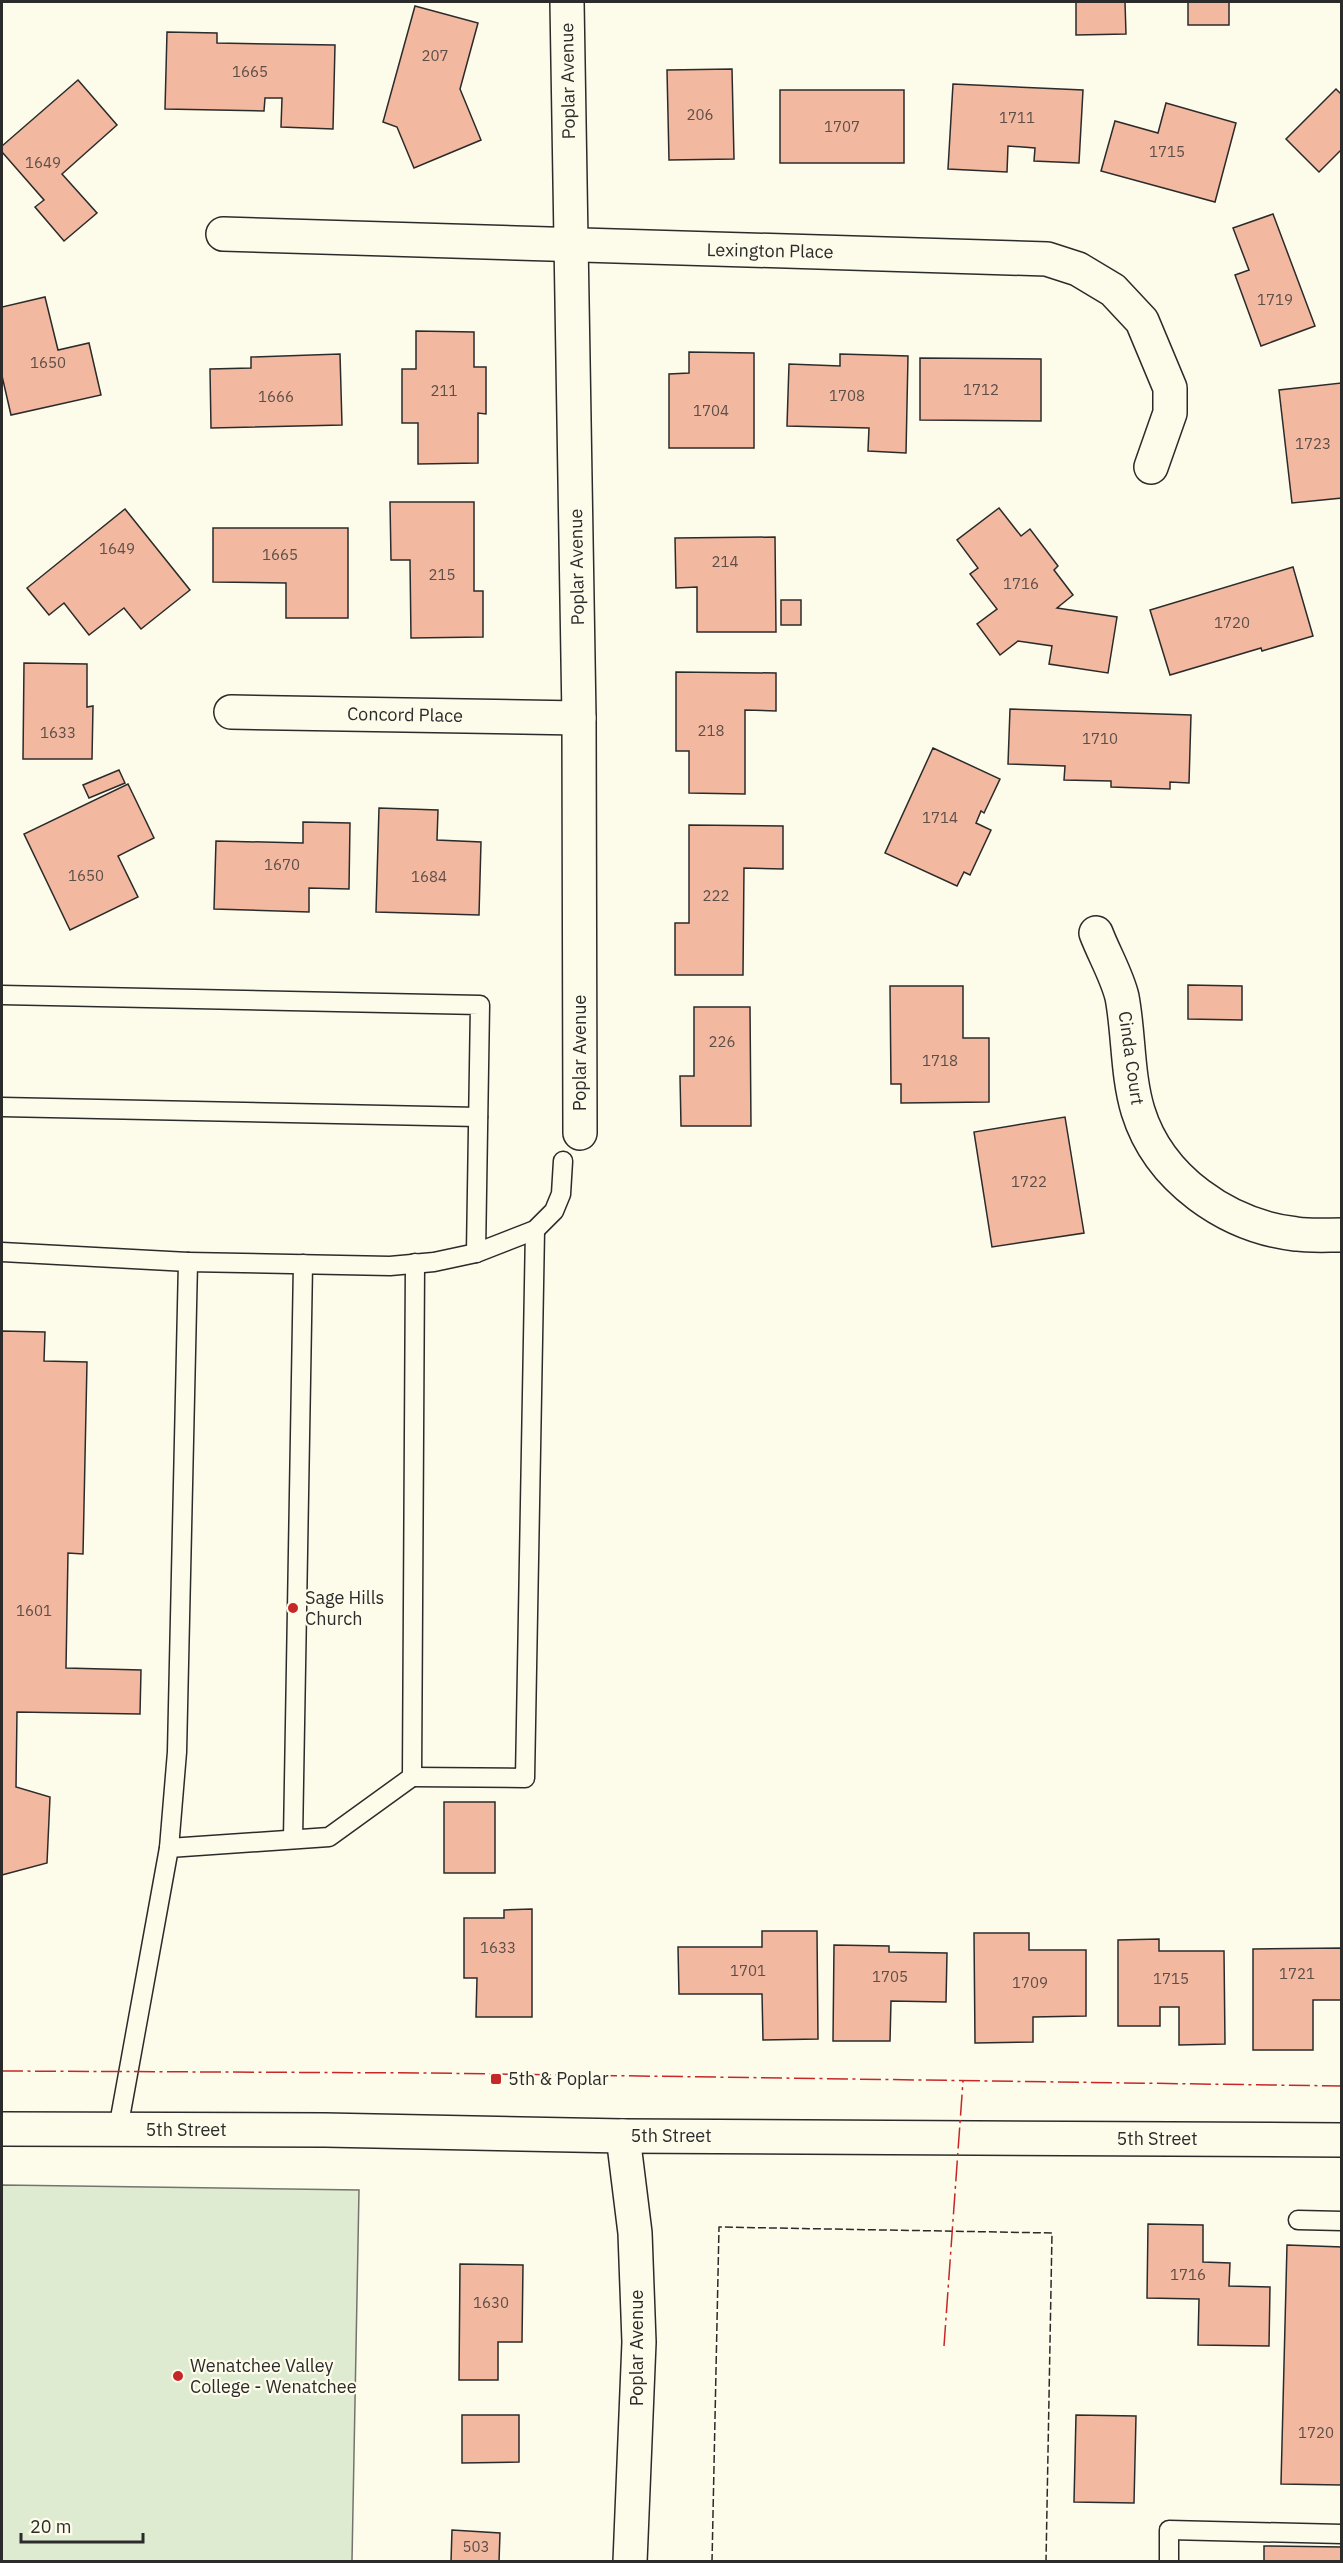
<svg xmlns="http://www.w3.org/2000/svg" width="1343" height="2563" viewBox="0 0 1343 2563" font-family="'IBM Plex Sans',sans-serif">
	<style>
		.green { fill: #deebd1; stroke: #74746e; stroke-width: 1.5 }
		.building { fill: #f2b8a0; stroke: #2b2b2b; stroke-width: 1.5 }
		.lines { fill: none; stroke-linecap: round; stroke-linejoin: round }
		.service-casing { stroke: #2b2b2b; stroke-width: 21 }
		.minor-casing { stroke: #2b2b2b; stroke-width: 36 }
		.secondary-casing { stroke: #2b2b2b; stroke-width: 36 }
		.service { stroke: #fdfbea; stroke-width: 18 }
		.minor { stroke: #fdfbea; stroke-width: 33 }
		.secondary { stroke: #fdfbea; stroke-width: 33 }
		.fence { stroke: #2b2b2b; stroke-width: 1.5; stroke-dasharray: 8 3; stroke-linecap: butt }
		.power { stroke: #c62828; stroke-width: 1.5; stroke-dasharray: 21 4.5 3 4.5; stroke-linecap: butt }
		.poi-dot { fill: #c62828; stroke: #fdfbea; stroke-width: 2 }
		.labels { text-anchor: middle; stroke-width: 4.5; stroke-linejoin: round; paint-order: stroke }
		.number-label { font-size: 15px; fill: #5d4e48 }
		.street-label { font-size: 18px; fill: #2b2b2b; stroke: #fdfbea }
		.poi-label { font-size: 18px; fill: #2b2b2b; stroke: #fdfbea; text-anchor: start }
	</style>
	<rect width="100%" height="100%" fill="#fdfbea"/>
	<path class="green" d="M 2,2185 L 359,2190 L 352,2561 L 2,2561 Z"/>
	<g class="building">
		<path d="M 1076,2 L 1125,2 L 1126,34 L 1076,35 Z"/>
		<rect x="1188" y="2" width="41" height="23"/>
		<path d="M 415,6 L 478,23 L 460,89 L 481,140 L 414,168 L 397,127 L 383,122 Z"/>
		<path d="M 167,32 L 217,33 L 217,43 L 335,45 L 333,129 L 281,127 L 282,98 L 265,98 L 264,111 L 165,109 Z"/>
		<path d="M 732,69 L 734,159 L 669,160 L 667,70 Z"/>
		<path d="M 78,80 L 117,125 L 62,174 L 97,213 L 64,241 L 35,207 L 44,200 L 2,152 L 2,146 Z"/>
		<path d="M 953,84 L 1083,90 L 1079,163 L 1034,161 L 1035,148 L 1008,146 L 1007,172 L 948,169 Z"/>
		<path d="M 1336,89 L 1342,95 L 1342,149 L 1319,172 L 1286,139 Z"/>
		<rect x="780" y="90" width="124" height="73"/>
		<path d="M 1166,103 L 1236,123 L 1215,202 L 1101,171 L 1115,121 L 1158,133 Z"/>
		<path d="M 1273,214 L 1315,326 L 1261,346 L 1235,275 L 1249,270 L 1233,228 Z"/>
		<path d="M 45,297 L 58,350 L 89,343 L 101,395 L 11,415 L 2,376 L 2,307 Z"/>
		<path d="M 416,331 L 474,332 L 474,367 L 486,367 L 486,414 L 478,413 L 478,463 L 418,464 L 418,423 L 402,423 L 402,369 L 416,369 Z"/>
		<path d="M 689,352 L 754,353 L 754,448 L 669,448 L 669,374 L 689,373 Z"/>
		<path d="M 340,354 L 342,425 L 211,428 L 210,369 L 251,368 L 251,357 Z"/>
		<path d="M 840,354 L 908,356 L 906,453 L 868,451 L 869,428 L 787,426 L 789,364 L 840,366 Z"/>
		<path d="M 920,358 L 1041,359 L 1041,421 L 920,420 Z"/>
		<path d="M 1341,383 L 1342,498 L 1292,503 L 1279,390 Z"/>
		<path d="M 390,502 L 474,502 L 474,591 L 483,591 L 483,637 L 411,638 L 410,560 L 391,560 Z"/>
		<path d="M 999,508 L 1021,536 L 1030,529 L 1058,566 L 1054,570 L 1073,595 L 1057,608 L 1117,617 L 1108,673 L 1049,664 L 1052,646 L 1018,641 L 1000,655 L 977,624 L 997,609 L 970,574 L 978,568 L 957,540 Z"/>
		<path d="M 125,509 L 190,590 L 141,629 L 124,608 L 89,635 L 64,603 L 49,615 L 27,588 Z"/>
		<path d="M 213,528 L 348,528 L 348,618 L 286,618 L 286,583 L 213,582 Z"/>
		<path d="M 775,537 L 776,632 L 697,632 L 697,587 L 676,588 L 675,538 Z"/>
		<path d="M 1293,567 L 1313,636 L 1262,651 L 1261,648 L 1170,675 L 1150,610 Z"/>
		<rect x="781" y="600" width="20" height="25"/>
		<path d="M 24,663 L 87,664 L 87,707 L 93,706 L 92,759 L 23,759 Z"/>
		<path d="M 676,672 L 776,673 L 776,711 L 745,710 L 745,794 L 689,793 L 689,751 L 676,751 Z"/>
		<path d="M 1010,709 L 1191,715 L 1189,783 L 1170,782 L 1170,789 L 1111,787 L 1111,781 L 1064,780 L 1065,766 L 1008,764 Z"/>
		<path d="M 933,748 L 1000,779 L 984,813 L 981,811 L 976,823 L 991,830 L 970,875 L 964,872 L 957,886 L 885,853 Z"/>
		<path d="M 119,770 L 125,783 L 89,798 L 83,785 Z"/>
		<path d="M 128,784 L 154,838 L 118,856 L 138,897 L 70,930 L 24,834 Z"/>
		<path d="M 379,808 L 438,810 L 437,840 L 481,842 L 479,915 L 376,912 Z"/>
		<path d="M 303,822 L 350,823 L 349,889 L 309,888 L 309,912 L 214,909 L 216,841 L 303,843 Z"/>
		<path d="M 689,825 L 783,826 L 783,869 L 744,868 L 743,975 L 675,975 L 675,923 L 689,923 Z"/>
		<path d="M 1188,985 L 1242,986 L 1242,1020 L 1188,1019 Z"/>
		<path d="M 890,986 L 963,986 L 963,1038 L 989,1038 L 989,1102 L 901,1103 L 901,1084 L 891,1084 Z"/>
		<path d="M 694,1007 L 750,1007 L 751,1126 L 681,1126 L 680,1076 L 694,1076 Z"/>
		<path d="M 1065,1117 L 1084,1233 L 992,1247 L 974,1132 Z"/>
		<path d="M 2,1331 L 45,1332 L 44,1361 L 87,1362 L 83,1554 L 68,1553 L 66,1668 L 141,1670 L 140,1714 L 17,1712 L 16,1787 L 50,1797 L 47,1863 L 2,1875 Z"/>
		<rect x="444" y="1802" width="51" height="71"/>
		<path d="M 532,1909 L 532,2017 L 476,2017 L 477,1978 L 464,1978 L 464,1918 L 504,1918 L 504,1910 Z"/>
		<path d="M 762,1931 L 817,1931 L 818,2039 L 763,2040 L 762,1994 L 679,1994 L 678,1947 L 762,1947 Z"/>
		<path d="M 974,1933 L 1029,1933 L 1029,1950 L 1086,1950 L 1086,2016 L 1033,2017 L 1033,2042 L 975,2043 Z"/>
		<path d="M 1159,1939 L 1159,1951 L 1224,1951 L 1225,2044 L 1179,2045 L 1179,2007 L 1160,2007 L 1160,2026 L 1118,2026 L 1118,1940 Z"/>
		<path d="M 834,1945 L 889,1946 L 889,1952 L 947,1953 L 946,2002 L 891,2001 L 890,2041 L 833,2041 Z"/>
		<path d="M 1342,1948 L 1342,2000 L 1313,2000 L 1313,2050 L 1253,2050 L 1253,1949 Z"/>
		<path d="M 1148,2224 L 1203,2225 L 1203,2262 L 1230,2263 L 1229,2286 L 1270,2287 L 1269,2346 L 1198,2345 L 1199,2299 L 1147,2298 Z"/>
		<path d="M 1287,2245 L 1342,2247 L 1341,2485 L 1281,2484 Z"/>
		<path d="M 460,2264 L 523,2265 L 522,2342 L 498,2342 L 498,2380 L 459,2380 Z"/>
		<path d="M 462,2415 L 519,2415 L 519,2462 L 462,2463 Z"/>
		<path d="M 1076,2415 L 1136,2416 L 1134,2503 L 1074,2502 Z"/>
		<path d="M 452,2530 L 500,2533 L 499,2562 L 451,2562 Z"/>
		<path d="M 1264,2546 L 1342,2547 L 1342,2562 L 1264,2562 Z"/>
	</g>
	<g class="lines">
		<defs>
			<g id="service">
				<path d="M 2,995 L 480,1005 L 476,1253"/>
				<path d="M 2,1107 L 478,1117"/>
				<path d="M 2,1252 L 188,1262"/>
				<path d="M 412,1777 L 525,1778 L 535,1230"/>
				<path d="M 293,1839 L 303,1264"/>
				<path d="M 169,1848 L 329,1837 L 412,1777 L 415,1263"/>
				<path d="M 118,2129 L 169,1848 L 177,1752 L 188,1262 L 390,1266 L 434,1262 L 476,1253 L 535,1230 L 554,1211 L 561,1194 L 563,1161"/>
				<path d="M 1298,2220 L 1342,2221"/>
				<path d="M 1169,2562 L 1169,2530 L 1342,2534"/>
			</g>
			<g id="minor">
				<path d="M 567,2 L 579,718 L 580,1133"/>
				<path d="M 223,234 L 1047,259 L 1078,269 L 1113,290 L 1142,321 L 1170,388 L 1170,413 L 1151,467"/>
				<path d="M 231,712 L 579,718"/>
				<path d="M 1096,933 C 1104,954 1117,976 1122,997 C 1129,1034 1127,1075 1138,1111 C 1159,1179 1227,1226 1296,1234 C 1310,1236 1326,1235 1342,1235"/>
				<path d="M 623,2136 L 635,2233 L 639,2342 L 630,2562"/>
			</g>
			<path id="secondary" d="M 2,2129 L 325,2130 L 623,2136 L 1342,2140"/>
		</defs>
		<use href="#service" class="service-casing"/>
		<use href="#minor" class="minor-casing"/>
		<use href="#secondary" class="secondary-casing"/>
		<use href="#service" class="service"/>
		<use href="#minor" class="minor"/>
		<use href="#secondary" class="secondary"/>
		<path class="fence" d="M 712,2562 L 719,2227 L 1052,2233 L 1046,2562"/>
		<g class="power">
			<path d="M 2,2071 L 429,2073 L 1342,2086"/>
			<path d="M 944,2346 L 963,2081"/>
		</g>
	</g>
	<g class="poi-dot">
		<circle cx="293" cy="1608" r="6"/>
		<rect x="490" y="2073" width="12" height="12" rx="3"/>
		<circle cx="178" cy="2376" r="6"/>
	</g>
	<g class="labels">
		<g class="number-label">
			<text x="435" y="61">207</text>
			<text x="250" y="77">1665</text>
			<text x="700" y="120">206</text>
			<text x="1017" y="123">1711</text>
			<text x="842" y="132">1707</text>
			<text x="1167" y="157">1715</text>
			<text x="43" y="168">1649</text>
			<text x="1275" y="305">1719</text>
			<text x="48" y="368">1650</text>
			<text x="981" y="395">1712</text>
			<text x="444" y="396">211</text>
			<text x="847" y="401">1708</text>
			<text x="276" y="402">1666</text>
			<text x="711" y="416">1704</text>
			<text x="1313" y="449">1723</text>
			<text x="117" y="554">1649</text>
			<text x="280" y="560">1665</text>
			<text x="725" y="567">214</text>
			<text x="442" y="580">215</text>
			<text x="1021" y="589">1716</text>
			<text x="1232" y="628">1720</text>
			<text x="711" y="736">218</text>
			<text x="58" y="738">1633</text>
			<text x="1100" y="744">1710</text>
			<text x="940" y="823">1714</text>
			<text x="282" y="870">1670</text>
			<text x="86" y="881">1650</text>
			<text x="429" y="882">1684</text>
			<text x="716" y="901">222</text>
			<text x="722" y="1047">226</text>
			<text x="940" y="1066">1718</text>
			<text x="1029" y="1187">1722</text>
			<text x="34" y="1616">1601</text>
			<text x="498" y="1953">1633</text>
			<text x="748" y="1976">1701</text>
			<text x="1297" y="1979">1721</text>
			<text x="890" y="1982">1705</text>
			<text x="1171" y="1984">1715</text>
			<text x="1030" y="1988">1709</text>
			<text x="1188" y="2280">1716</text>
			<text x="491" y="2308">1630</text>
			<text x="1316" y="2438">1720</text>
			<text x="476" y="2552">503</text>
		</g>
		<g class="street-label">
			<text transform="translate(568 81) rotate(-91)" y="6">Poplar Avenue</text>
			<text transform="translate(770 251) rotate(1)" y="6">Lexington Place</text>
			<text transform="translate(577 567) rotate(-91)" y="6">Poplar Avenue</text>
			<text transform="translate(405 715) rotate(1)" y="6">Concord Place</text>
			<text transform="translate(580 1053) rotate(-90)" y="6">Poplar Avenue</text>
			<text transform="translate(1131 1058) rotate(82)" y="6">Cinda Court</text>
			<text x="186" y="2136">5th Street</text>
			<text x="671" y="2142">5th Street</text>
			<text x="1157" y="2145">5th Street</text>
			<text transform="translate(637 2348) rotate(-90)" y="6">Poplar Avenue</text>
		</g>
		<g class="poi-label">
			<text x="305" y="1604">Sage Hills<tspan x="305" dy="21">Church</tspan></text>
			<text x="508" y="2085">5th &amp; Poplar</text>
			<text x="190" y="2372">Wenatchee Valley<tspan x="190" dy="21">College - Wenatchee</tspan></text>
		</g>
	</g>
	<rect width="1343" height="2563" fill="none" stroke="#2b2b2b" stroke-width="6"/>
	<path d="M21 2533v9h122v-9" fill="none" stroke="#2b2b2b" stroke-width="3"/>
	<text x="30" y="2533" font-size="18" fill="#2b2b2b" stroke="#fdfbea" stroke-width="4.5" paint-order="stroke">20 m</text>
</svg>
